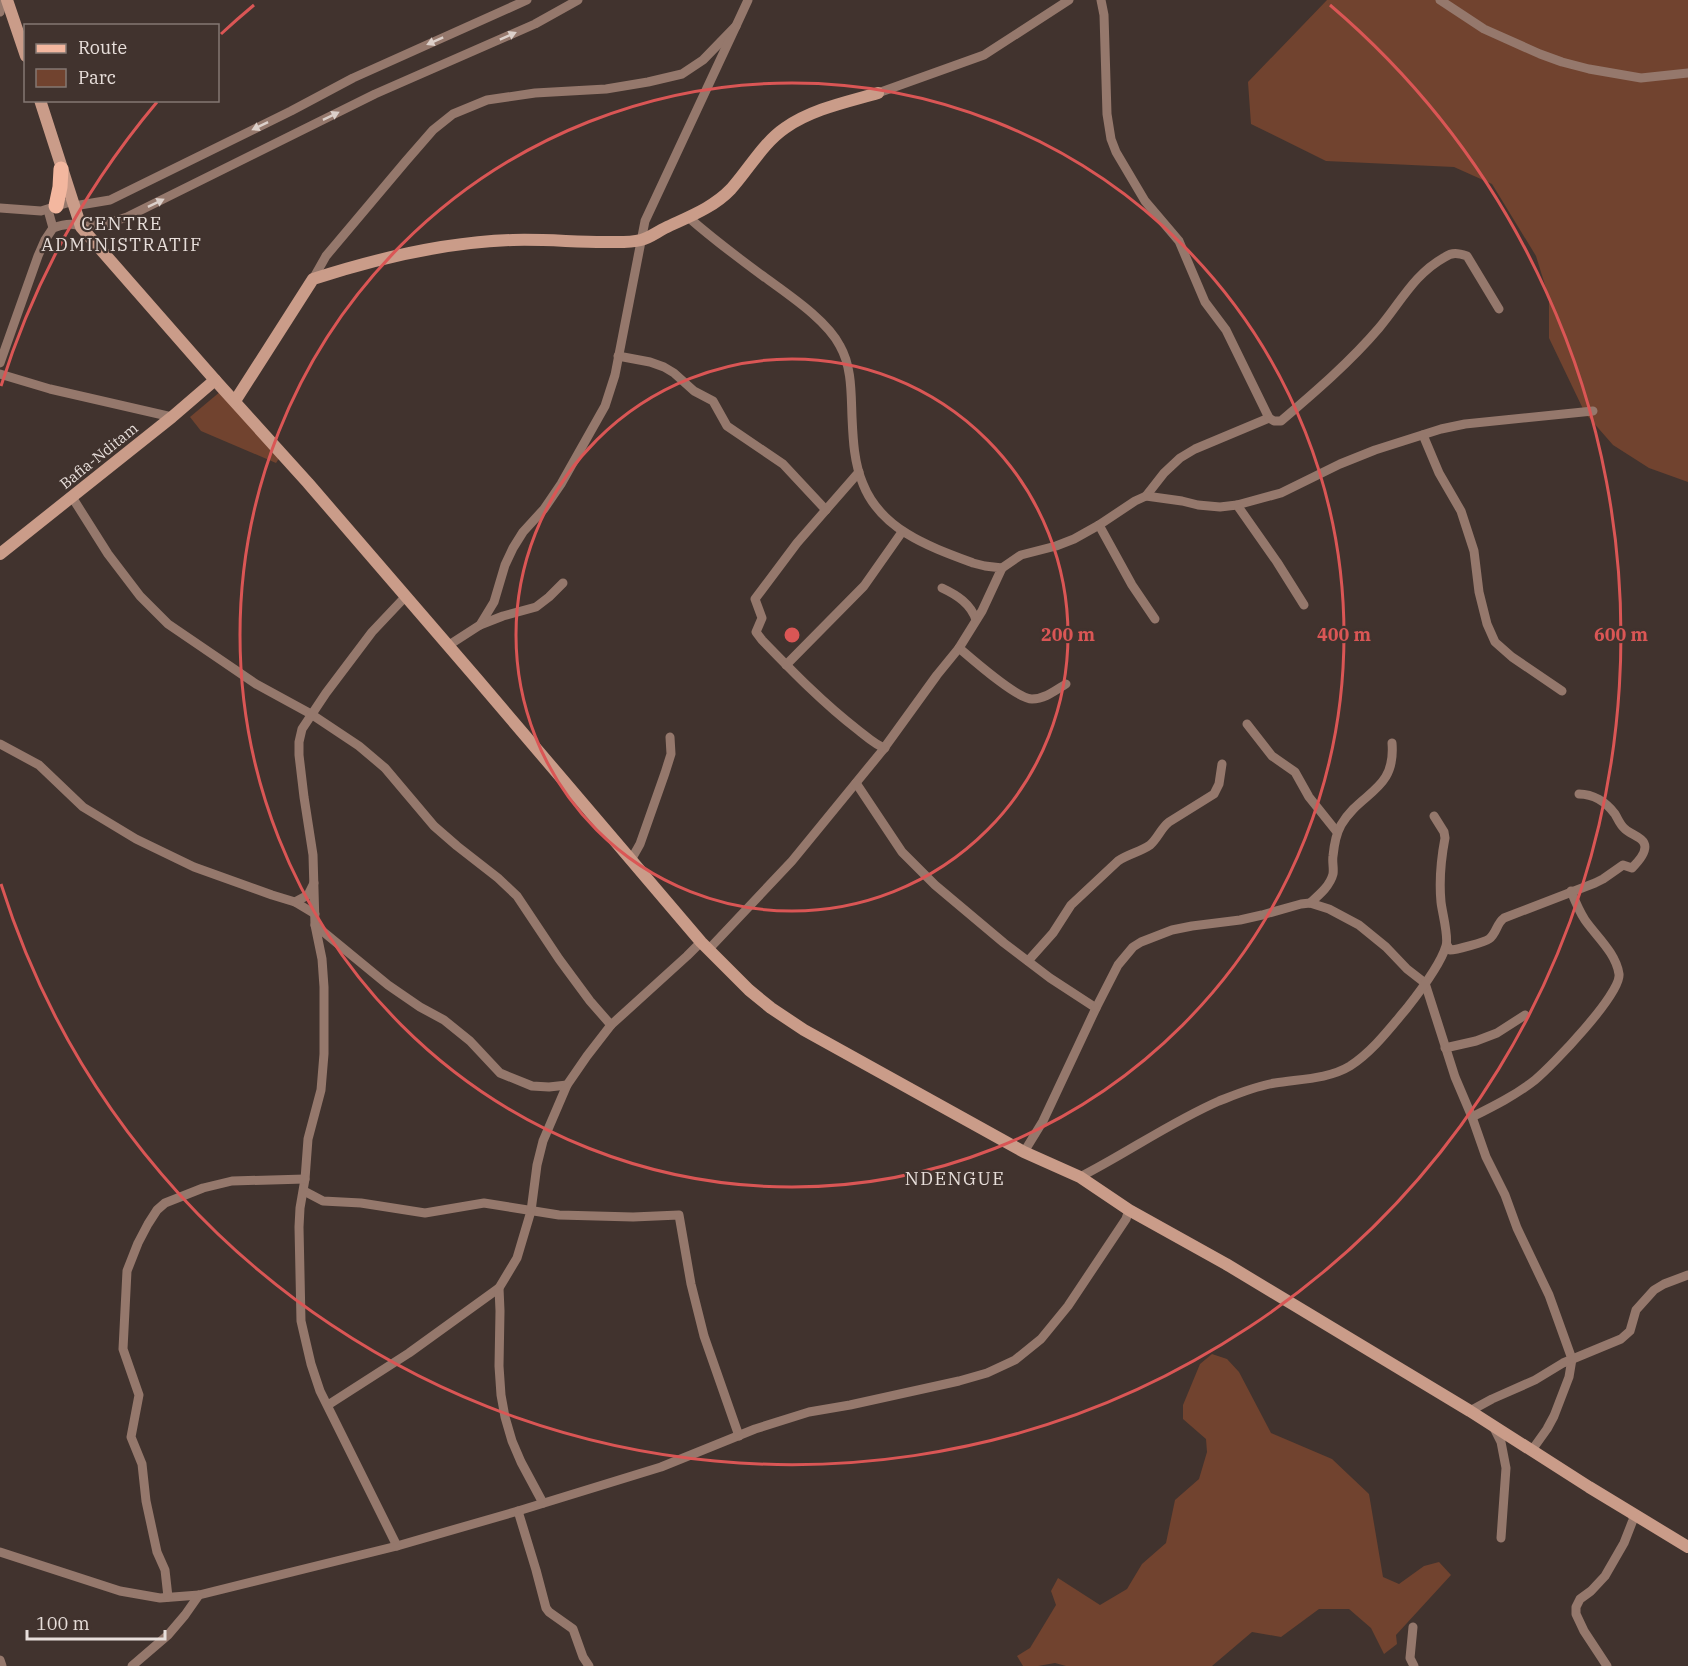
<svg xmlns="http://www.w3.org/2000/svg" width="1688" height="1666" viewBox="0 0 1688 1666" font-family="'IBM Plex Serif',serif">
	<style>
		.green { fill: #71432f }
		.lines { fill: none; stroke-linecap: round; stroke-linejoin: round }
		.street { stroke: #95786c; stroke-width: 9 }
		.secondary { stroke: #ca9c89; stroke-width: 12 }
		.primary { stroke: #f3b79f; stroke-width: 15 }
		.oneway { fill: #dcd0ca }
		.ring { fill: none; stroke: #da5655; stroke-width: 3 }
		.labels { text-anchor: middle; stroke-width: 4.5; stroke-linejoin: round; paint-order: stroke }
		.street-label { font-size: 15px; fill: #e8dfdb; stroke: #41332e }
		.quarter-label { font-size: 18px; letter-spacing: 1.5px; fill: #e8dfdb; stroke: #41332e }
		.centre { fill: #da5655; stroke: #41332e; stroke-width: 3 }
		.ring-label { font-size: 18px; text-anchor: middle; font-weight: bold; fill: #da5655; stroke: #41332e; stroke-width: 4.5; stroke-linejoin: round; paint-order: stroke }
	</style>
	<rect width="100%" height="100%" fill="#41332e"/>
	<g class="green">
		<path d="M 1327,0 L 1688,0 L 1688,482 L 1649,468 L 1613,445 L 1585,413 L 1549,338 L 1549,298 L 1536,256 L 1492,184 L 1454,167 L 1326,161 L 1251,124 L 1248,82 Z"/>
		<path d="M 221,391 L 280,457 L 276,463 L 201,431 L 190,417 Z"/>
		<path d="M 1212,1354 L 1227,1359 L 1239,1372 L 1271,1433 L 1332,1459 L 1369,1494 L 1383,1577 L 1399,1584 L 1424,1566 L 1439,1562 L 1451,1575 L 1396,1635 L 1397,1644 L 1384,1654 L 1371,1628 L 1349,1609 L 1319,1609 L 1281,1637 L 1252,1632 L 1212,1666 L 1066,1666 L 1055,1663 L 1038,1666 L 1023,1666 L 1017,1656 L 1030,1648 L 1056,1605 L 1051,1591 L 1058,1578 L 1100,1605 L 1127,1589 L 1142,1564 L 1166,1543 L 1175,1500 L 1199,1479 L 1207,1452 L 1206,1439 L 1183,1419 L 1183,1405 L 1200,1364 Z"/>
	</g>
	<g class="lines">
		<g class="street">
			<path d="M 1101,0 L 1104,15 L 1107,114 L 1111,139 L 1116,152 L 1145,201 L 1179,241 L 1205,302 L 1226,330 L 1269,418 L 1195,449 L 1180,458 L 1164,473 L 1146,496"/>
			<path d="M 1440,0 L 1484,29 L 1540,54 L 1562,62 L 1589,69 L 1641,78 L 1688,73"/>
			<path d="M 0,12 L 2,0"/>
			<path d="M 878,93 L 984,55 L 1069,0"/>
			<path d="M 0,208 L 41,211 L 70,202 L 74,206 L 110,200 L 291,111 L 353,78 L 527,0"/>
			<path d="M 688,217 C 712,238 737,257 763,276 C 787,294 826,319 840,346 C 852,367 851,393 852,417 C 853,439 854,463 863,484 C 881,530 930,547 973,563 L 985,566 L 1002,568 L 982,611 L 959,648 L 937,675 L 882,751 L 792,861 L 709,949"/>
			<path d="M 53,228 C 61,225 74,222 81,227 L 109,223 L 127,217 L 375,94 L 535,24 L 578,0"/>
			<path d="M 313,279 L 326,256 L 406,161 L 433,130 L 453,114 L 487,100 L 535,93 L 606,89 L 648,82 L 682,74 L 703,60 L 736,26 L 748,0"/>
			<path d="M 618,356 L 650,362 L 664,367 L 674,373 L 694,391 L 713,401 L 727,426 L 783,464 L 826,510"/>
			<path d="M 0,363 L 38,256 L 45,240 L 53,228 L 48,210"/>
			<path d="M 0,374 L 50,389 L 172,417"/>
			<path d="M 1269,418 L 1274,421 L 1281,421 C 1315,392 1350,362 1379,328 C 1401,302 1414,274 1445,257 C 1452,252 1458,253 1467,256 L 1499,309"/>
			<path d="M 1423,435 L 1439,473 L 1461,511 L 1474,551 L 1479,592 L 1487,624 L 1495,642 L 1512,657 L 1562,691"/>
			<path d="M 859,472 L 797,543 L 755,599 L 762,618 L 756,632 L 762,640 C 793,672 823,703 858,730 C 866,736 875,745 885,748"/>
			<path d="M 72,497 L 108,554 L 140,596 L 168,624 L 256,684 L 311,714 L 359,746 L 385,768 L 434,826 L 457,846 L 498,878 L 517,896 L 559,959 L 590,1001 L 611,1025"/>
			<path d="M 1237,505 L 1277,562 L 1304,605"/>
			<path d="M 1099,525 L 1132,585 L 1155,619"/>
			<path d="M 1002,568 L 1021,555 L 1056,546 L 1074,539 L 1099,525 L 1135,501 L 1146,496 L 1182,501 L 1198,505 L 1220,507 L 1237,505 L 1281,493 L 1340,464 L 1375,450 L 1441,429 L 1465,424 L 1593,411"/>
			<path d="M 942,588 C 957,595 971,604 976,620"/>
			<path d="M 480,625 L 503,616 L 536,607 L 549,597 L 563,583"/>
			<path d="M 449,645 L 480,625 L 494,602 L 505,565 L 513,548 L 523,532 L 544,509 L 561,484 L 605,406 L 615,375 L 645,221 L 736,26"/>
			<path d="M 959,648 C 972,659 1017,699 1032,699 C 1045,699 1056,690 1066,684"/>
			<path d="M 786,665 L 864,586 L 902,532"/>
			<path d="M 1247,724 L 1272,756 L 1295,772 L 1309,797 L 1337,832"/>
			<path d="M 0,744 L 39,765 L 83,807 L 136,839 L 194,867 L 272,895 L 295,902 L 315,914"/>
			<path d="M 856,783 L 902,852 L 935,885 L 1004,943 L 1050,978 L 1096,1008 L 1043,1121 L 1024,1152"/>
			<path d="M 631,860 L 640,844 L 665,773 L 671,754 L 670,737"/>
			<path d="M 295,902 L 308,895 L 314,883"/>
			<path d="M 1310,903 C 1319,895 1330,886 1333,874 C 1334,868 1332,862 1333,856 C 1334,846 1336,834 1341,825 C 1361,791 1396,791 1392,743"/>
			<path d="M 315,925 L 388,985 L 420,1007 L 444,1020 L 470,1041 L 500,1073 L 532,1086 L 549,1087 L 567,1085"/>
			<path d="M 1447,945 L 1450,950 C 1456,950 1485,942 1489,939 C 1497,933 1496,924 1504,918 L 1595,883 L 1603,879 L 1623,865 L 1632,868 C 1637,863 1648,851 1644,843 C 1642,837 1630,834 1625,829 C 1620,825 1618,819 1615,814 C 1606,802 1593,794 1579,794"/>
			<path d="M 1028,961 L 1053,933 L 1071,905 L 1118,861 C 1128,854 1140,852 1150,845 C 1158,838 1161,828 1169,822 L 1214,794 L 1219,784 L 1222,764"/>
			<path d="M 1096,1008 L 1118,965 L 1133,947 L 1141,942 L 1172,930 L 1192,926 L 1240,920 L 1262,915 L 1301,904 L 1310,903 L 1329,909 L 1359,925 L 1386,947 L 1407,969 L 1425,983 L 1455,1077 L 1472,1117 L 1486,1157 L 1505,1195 L 1517,1228 L 1549,1295 L 1572,1359 L 1569,1377 L 1554,1416 L 1547,1429 L 1532,1450"/>
			<path d="M 1445,1048 L 1476,1041 L 1497,1033 L 1525,1015"/>
			<path d="M 1472,1117 C 1494,1106 1516,1095 1535,1080 C 1552,1066 1622,993 1619,974 C 1616,953 1596,936 1585,920 C 1579,911 1575,901 1571,891"/>
			<path d="M 1080,1177 C 1127,1153 1171,1122 1219,1101 C 1237,1094 1256,1086 1275,1083 C 1299,1079 1329,1079 1350,1066 C 1373,1051 1390,1028 1407,1008 C 1418,994 1441,963 1446,946 C 1449,937 1442,912 1441,902 C 1439,881 1441,859 1445,838 L 1444,832 L 1434,816"/>
			<path d="M 304,1191 L 323,1201 L 361,1203 L 425,1213 L 484,1203 L 559,1215 L 633,1217 L 679,1215 L 691,1284 L 704,1336 L 739,1436"/>
			<path d="M 328,1405 L 409,1353 L 499,1288"/>
			<path d="M 1470,1411 L 1492,1399 L 1535,1380 L 1563,1363 L 1621,1339 L 1630,1331 L 1636,1310 L 1654,1290 L 1664,1284 L 1688,1275"/>
			<path d="M 1493,1426 L 1501,1442 L 1506,1468 L 1501,1538"/>
			<path d="M 543,1503 L 521,1462 L 512,1441 L 505,1417 L 501,1395 L 499,1366 L 500,1311 L 499,1288 L 517,1258 L 531,1211 L 537,1165 L 543,1141 L 567,1085 L 587,1056 L 611,1025 L 687,956 L 701,942"/>
			<path d="M 518,1511 L 536,1570 L 546,1608 L 549,1612 L 573,1629 L 583,1657 L 589,1666"/>
			<path d="M 397,1546 L 320,1391 L 311,1364 L 301,1321 L 299,1227 L 300,1208 L 305,1179 L 308,1139 L 321,1090 L 324,1054 L 324,987 L 322,959 L 315,925 L 313,855 L 304,797 L 299,755 L 299,742 L 302,729 L 326,693 L 372,632 L 406,596"/>
			<path d="M 0,1552 L 120,1591 L 160,1598 L 199,1595 L 397,1546 L 518,1511 L 661,1467 L 755,1429 L 809,1412 L 850,1405 L 959,1381 L 987,1373 L 1015,1360 L 1041,1339 L 1068,1306 L 1126,1219 L 1129,1210"/>
			<path d="M 168,1597 L 165,1570 L 157,1552 L 146,1501 L 142,1464 L 131,1437 L 139,1395 L 123,1349 L 127,1271 L 138,1243 L 148,1224 L 157,1210 L 165,1203 L 203,1188 L 232,1181 L 305,1179"/>
			<path d="M 1413,1627 L 1410,1658 L 1414,1666"/>
			<path d="M 0,1660 L 2,1666"/>
			<path d="M 132,1666 L 168,1635 L 185,1615 L 199,1595"/>
			<path d="M 1607,1666 L 1584,1631 L 1576,1614 L 1576,1607 L 1580,1599 L 1591,1591 L 1605,1576 L 1624,1543 L 1633,1520 L 1633,1514"/>
		</g>
		<g class="secondary">
			<path d="M 7,0 L 26,56"/>
			<path d="M 40,100 L 81,227 L 215,380 L 308,483 L 477,679 L 701,942 L 749,990 L 771,1008 L 804,1030 L 1024,1152 L 1080,1177 L 1129,1210 L 1226,1264 L 1470,1411 L 1589,1487 L 1688,1547"/>
			<path d="M 235,401 L 313,279 C 378,258 445,242 513,240 C 544,239 574,242 604,242 C 616,242 629,243 641,240 C 649,238 657,232 665,228 C 688,217 713,208 731,189 C 749,169 763,143 785,128 C 812,109 847,102 878,93"/>
			<path d="M 0,554 L 172,417 L 215,380"/>
		</g>
		<path class="primary" d="M 56,206 L 60,187 L 61,169"/>
	</g>
	<defs><path id="oneway-solid" d="M-6-.8H1V-3.2L6.5 0L1 3.2V.8H-6Z" transform="scale(1.5)"/></defs>
	<g class="oneway">
		<use href="#oneway-solid" transform="translate(508 36) rotate(-24)"/>
		<use href="#oneway-solid" transform="translate(435 41) rotate(156)"/>
		<use href="#oneway-solid" transform="translate(331 116) rotate(-26)"/>
		<use href="#oneway-solid" transform="translate(260 126) rotate(154)"/>
		<use href="#oneway-solid" transform="translate(156 203) rotate(-26)"/>
	</g>
	<g class="ring">
		<circle cx="792" cy="635" r="276"/>
		<circle cx="792" cy="635" r="552"/>
		<path d="M1 386A829 829 0 0 1 157 102M221 34A829 829 0 0 1 254 5M1330 5A829 829 0 1 1 1 884"/>
	</g>
	<g class="labels">
		<g class="street-label">
			<text transform="translate(99 456) rotate(-39)" y="5">Bafia-Nditam</text>
		</g>
		<g class="quarter-label">
			<text x="122" y="230">CENTRE<tspan x="122" dy="21">ADMINISTRATIF</tspan></text>
			<text x="955" y="1185">NDENGUE</text>
		</g>
	</g>
	<circle cx="792" cy="635" r="9" class="centre"/>
	<g class="ring-label">
		<text x="1068" y="641">200 m</text>
		<text x="1344" y="641">400 m</text>
		<text x="1621" y="641">600 m</text>
	</g>
	<rect x="24" y="24" width="195" height="78" fill="#41332e" stroke="#847873" stroke-width="1.5"/>
	<rect x="36" y="44" width="30" height="9" fill="#f3b79f" stroke="#847873" stroke-width="1.5"/>
	<text x="78" y="54" font-size="18" fill="#e8dfdb">Route</text>
	<rect x="36" y="69" width="30" height="18" fill="#71432f" stroke="#847873" stroke-width="1.5"/>
	<text x="78" y="84" font-size="18" fill="#e8dfdb">Parc</text>
	<path d="M27 1630v9h138v-9" fill="none" stroke="#e8dfdb" stroke-width="3"/>
	<text x="36" y="1630" font-size="18" fill="#e8dfdb" stroke="#41332e" stroke-width="4.5" paint-order="stroke">100 m</text>
</svg>
